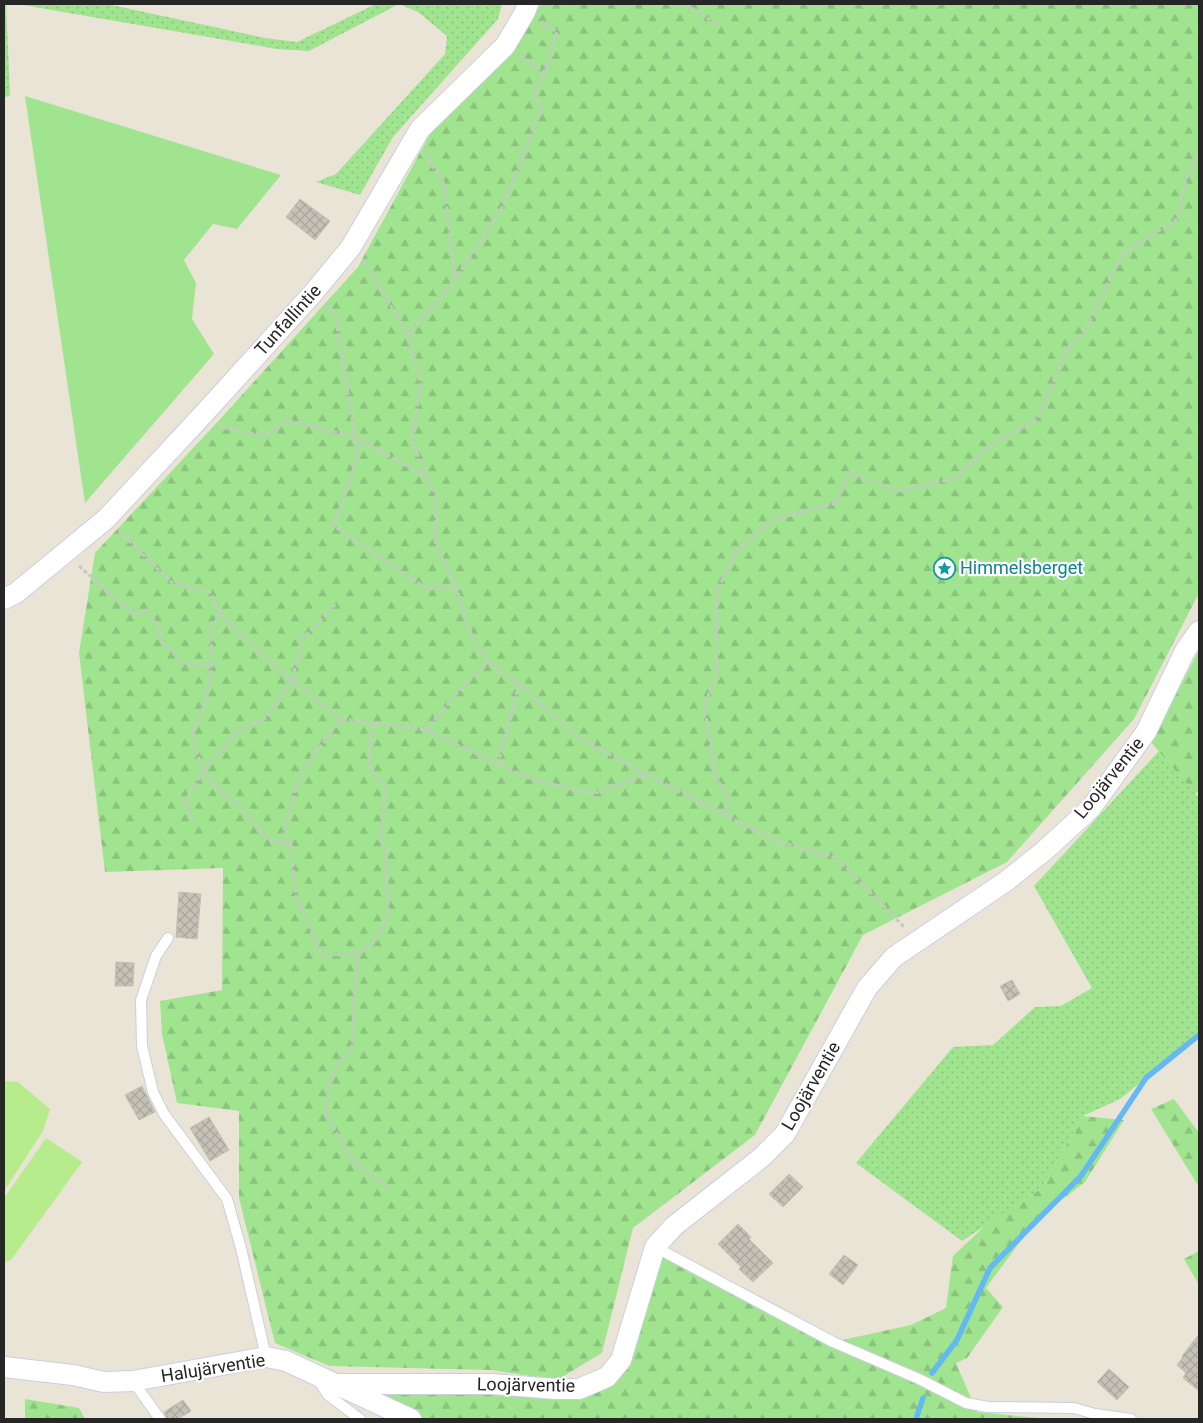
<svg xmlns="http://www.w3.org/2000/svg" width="1203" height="1423" viewBox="0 0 1203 1423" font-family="Roboto,sans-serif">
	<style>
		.grass { fill: url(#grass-dots) }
		.forest { fill: url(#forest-firs) }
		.park { fill: #a1e490 }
		.pitch { fill: #b6ec8b }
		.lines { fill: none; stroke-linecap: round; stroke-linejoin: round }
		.stream { stroke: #64b9f2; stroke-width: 5.5 }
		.building { fill: url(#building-cross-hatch); stroke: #c5c1b1 }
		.service-casing { stroke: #cccde1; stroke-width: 12 }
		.minor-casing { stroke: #cccde1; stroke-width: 22 }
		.path { stroke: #c7c7c7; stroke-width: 3; stroke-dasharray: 4 2.5; stroke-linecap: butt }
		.service { stroke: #fff; stroke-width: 10 }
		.minor { stroke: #fff; stroke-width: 20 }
		.labels { text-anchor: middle; stroke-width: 4.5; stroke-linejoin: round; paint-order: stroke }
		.street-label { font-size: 18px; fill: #262626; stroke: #fff }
		.culture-label { font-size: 18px; fill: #0d838f; stroke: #fff; text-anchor: start }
	</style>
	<defs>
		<pattern id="grass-dots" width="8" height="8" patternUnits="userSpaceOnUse" patternTransform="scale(1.25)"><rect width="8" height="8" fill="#a1e490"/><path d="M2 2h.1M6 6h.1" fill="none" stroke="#8ac37c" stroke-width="1.8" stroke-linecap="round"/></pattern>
		<pattern id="forest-firs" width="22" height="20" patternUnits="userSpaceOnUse" patternTransform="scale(1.25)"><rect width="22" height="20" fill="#a1e490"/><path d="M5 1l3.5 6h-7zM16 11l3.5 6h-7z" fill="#8ac37c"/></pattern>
		<pattern id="building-cross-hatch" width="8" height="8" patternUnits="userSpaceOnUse" patternTransform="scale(1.25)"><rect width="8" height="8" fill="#c5c1b7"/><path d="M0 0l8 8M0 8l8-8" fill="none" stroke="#a9a69d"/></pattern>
	</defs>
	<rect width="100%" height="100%" fill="#eae4d7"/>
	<g class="grass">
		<path d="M 4,4 L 6,4 L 10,95 L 4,98 Z"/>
		<path d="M 17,4 L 107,4 L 265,38 L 297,42 L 376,4 L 502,4 L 498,19 L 393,137 L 360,195 L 316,182 L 336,174 L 445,54 L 447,36 L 418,12 L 399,4 L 309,51 L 277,49 Z"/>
		<path d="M 1159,751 L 1199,798 L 1199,1035 L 1120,1099 L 1083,1116 L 1041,1189 L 962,1241 L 856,1163 L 953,1047 L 993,1045 L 1035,1007 L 1061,1006 L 1092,988 L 1034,886 Z"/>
	</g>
	<g class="forest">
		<path d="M 541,4 L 1199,4 L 1199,593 L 1134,719 L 1007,862 L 863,935 L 755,1135 L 633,1228 L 602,1353 L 557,1380 L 491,1370 L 329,1366 L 275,1343 L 239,1198 L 239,1111 L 177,1103 L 162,1034 L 160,1001 L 222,990 L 223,868 L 105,872 L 79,653 L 95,553 L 223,416 L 358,267 L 430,134 L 517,38 Z"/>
		<path d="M 1199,650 L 1199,791 L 1195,794 L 1151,742 Z"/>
		<path d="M 1174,1099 L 1199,1133 L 1199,1187 L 1151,1109 Z"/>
		<path d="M 1083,1116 L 1124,1120 L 1085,1182 L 1037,1219 L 986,1288 L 1003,1307 L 967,1358 L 956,1363 L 977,1412 L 1048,1419 L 411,1419 L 338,1384 L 556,1389 L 606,1377 L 655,1247 L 833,1342 L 911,1325 L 946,1308 L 953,1256 L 989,1222 L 1041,1189 Z"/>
		<path d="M 1199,1251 L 1199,1285 L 1184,1259 Z"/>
		<path d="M 25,1399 L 79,1408 L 85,1419 L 25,1419 Z"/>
	</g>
	<path class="park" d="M 25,96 L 281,175 L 237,229 L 213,224 L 184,260 L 196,283 L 192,319 L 214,354 L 85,503 Z"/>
	<g class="pitch">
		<path d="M 4,1081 L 18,1082 L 50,1109 L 43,1131 L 4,1191 Z"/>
		<path d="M 46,1138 L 82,1162 L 11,1260 L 4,1262 L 4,1198 Z"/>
	</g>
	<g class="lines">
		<g class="stream">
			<path d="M 932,1373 L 957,1340 L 990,1268 L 1081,1176 L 1146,1078 L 1199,1035"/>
			<path d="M 916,1419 L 923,1398"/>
		</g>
	</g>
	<g class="building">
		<path d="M 300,199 L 330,221 L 315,240 L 286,217 Z"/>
		<path d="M 179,892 L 201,894 L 197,939 L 176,937 Z"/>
		<path d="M 116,962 L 134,963 L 133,986 L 115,986 Z"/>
		<path d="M 1012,980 L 1020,994 L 1008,1001 L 1000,986 Z"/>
		<path d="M 142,1086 L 155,1112 L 139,1120 L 125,1095 Z"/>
		<path d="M 209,1117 L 229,1150 L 210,1161 L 190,1128 Z"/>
		<path d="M 789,1174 L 803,1187 L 783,1207 L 769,1194 Z"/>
		<path d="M 738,1224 L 751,1237 L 749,1239 L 773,1263 L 753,1282 L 739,1269 L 741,1267 L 718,1244 Z"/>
		<path d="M 844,1255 L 858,1265 L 843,1285 L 829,1274 Z"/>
		<path d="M 1199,1334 L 1199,1391 L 1183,1378 L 1186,1373 L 1177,1365 L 1183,1357 L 1182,1356 Z"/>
		<path d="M 1109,1369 L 1129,1387 L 1117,1400 L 1097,1382 Z"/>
		<path d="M 183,1400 L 191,1411 L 178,1419 L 167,1419 L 164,1412 Z"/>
	</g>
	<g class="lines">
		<defs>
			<g id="service">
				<path d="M 168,938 L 156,956 L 141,1000 L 142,1046 L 153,1092 L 164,1114 L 227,1199 L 241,1248 L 266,1357"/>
				<path d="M 655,1247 L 833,1342 L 919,1379 L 966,1403 L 988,1407 L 1074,1408 L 1095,1414 L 1131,1419"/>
				<path d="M 318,1380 L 328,1395 L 360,1419"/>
				<path d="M 133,1381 L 160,1419"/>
			</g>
			<g id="minor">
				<path d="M 4,599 L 16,593 L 106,519 L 209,408 L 314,292 L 351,247 L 420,129 L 505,46 L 525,12 L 528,4"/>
				<path d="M 4,1367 L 73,1375 L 104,1382 L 133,1381 L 266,1357 L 286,1361 L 411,1419"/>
				<path d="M 338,1384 L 492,1384 L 556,1389 L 579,1389 L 607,1377 L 621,1360 L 655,1247 L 674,1226 L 762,1157 L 785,1134 L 867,988 L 894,957 L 1005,882 L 1044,851 L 1091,808 L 1146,732 L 1185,651 L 1199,631"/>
			</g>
		</defs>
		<use href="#service" class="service-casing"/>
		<use href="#minor" class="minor-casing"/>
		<g class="path">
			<path d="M 685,4 L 716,24"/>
			<path d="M 521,56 L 545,73"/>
			<path d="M 427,153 L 429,161 L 444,184 L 455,279"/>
			<path d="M 363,261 L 371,271 L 408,335 L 421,385 L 412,440 L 426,476 L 436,494 L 435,544 L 456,586 L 468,628 L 488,662 L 519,684 L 575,735 L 647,775 L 776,841 L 837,858 L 905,928"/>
			<path d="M 326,305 L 335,314 L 358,456 L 334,526 L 427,589 L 456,586"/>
			<path d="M 408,335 L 455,280 L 503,206 L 541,110 L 533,95 L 545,73 L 557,31 L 540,21"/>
			<path d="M 219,424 L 221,427 L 265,436 L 286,420 L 355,437 L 425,476"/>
			<path d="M 119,531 L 171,582 L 210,592 L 220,614 L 277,668 L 341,719 L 426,730 L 531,779 L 593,794 L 646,775"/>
			<path d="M 79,566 L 134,614 L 146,611 L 159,627 L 162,643 L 171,648 L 178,662 L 212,666"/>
			<path d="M 220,614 L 211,629 L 212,666 L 206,699 L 192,736 L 203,771 L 224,795 L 237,803 L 268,839 L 290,845"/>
			<path d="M 341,719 L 300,773 L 283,833 L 291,845 L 296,897 L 322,955 L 357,954 L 375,942 L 388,915 L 386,853 L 380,838 L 386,790 L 369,766 L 372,724"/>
			<path d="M 426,730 L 455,695 L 488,662"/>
			<path d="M 498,764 L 519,684"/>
			<path d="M 724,815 L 728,797 L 716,778 L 705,711 L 709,692 L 716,676 L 717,591 L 736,552 L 773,520 L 836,503 L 848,472 L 898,491 L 956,478 L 994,443 L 1037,419 L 1070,344 L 1085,331 L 1122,254 L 1177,219 L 1186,179 L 1199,153"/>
			<path d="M 193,820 L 184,803 L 203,771 L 238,731 L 266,718 L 292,680 L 302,639 L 336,604"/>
			<path d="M 357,954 L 352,1046 L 333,1072 L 325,1113 L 352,1160 L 389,1189"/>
		</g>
		<use href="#service" class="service"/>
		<use href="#minor" class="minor"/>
	</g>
	<defs>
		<symbol id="sight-ring" viewBox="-11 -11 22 22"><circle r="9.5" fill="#fff" stroke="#0f9aa8" stroke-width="1.5"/><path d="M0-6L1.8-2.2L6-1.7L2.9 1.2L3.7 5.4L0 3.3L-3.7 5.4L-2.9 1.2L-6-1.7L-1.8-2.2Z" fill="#0f9aa8"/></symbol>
	</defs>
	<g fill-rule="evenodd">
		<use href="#sight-ring" x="932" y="556" width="25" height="25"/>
	</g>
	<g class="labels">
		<g class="street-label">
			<text transform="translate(288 320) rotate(-48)" y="6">Tunfallintie</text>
			<text transform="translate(1109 778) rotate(-51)" y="6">Loojärventie</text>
			<text transform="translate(811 1086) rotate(-60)" y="6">Loojärventie</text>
			<text transform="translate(213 1368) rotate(-9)" y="6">Halujärventie</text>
			<text transform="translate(526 1385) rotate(1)" y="6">Loojärventie</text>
		</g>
		<g class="culture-label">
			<text x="960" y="574">Himmelsberget</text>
		</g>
	</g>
	<rect width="1203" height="1423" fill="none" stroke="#262626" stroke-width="10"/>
</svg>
